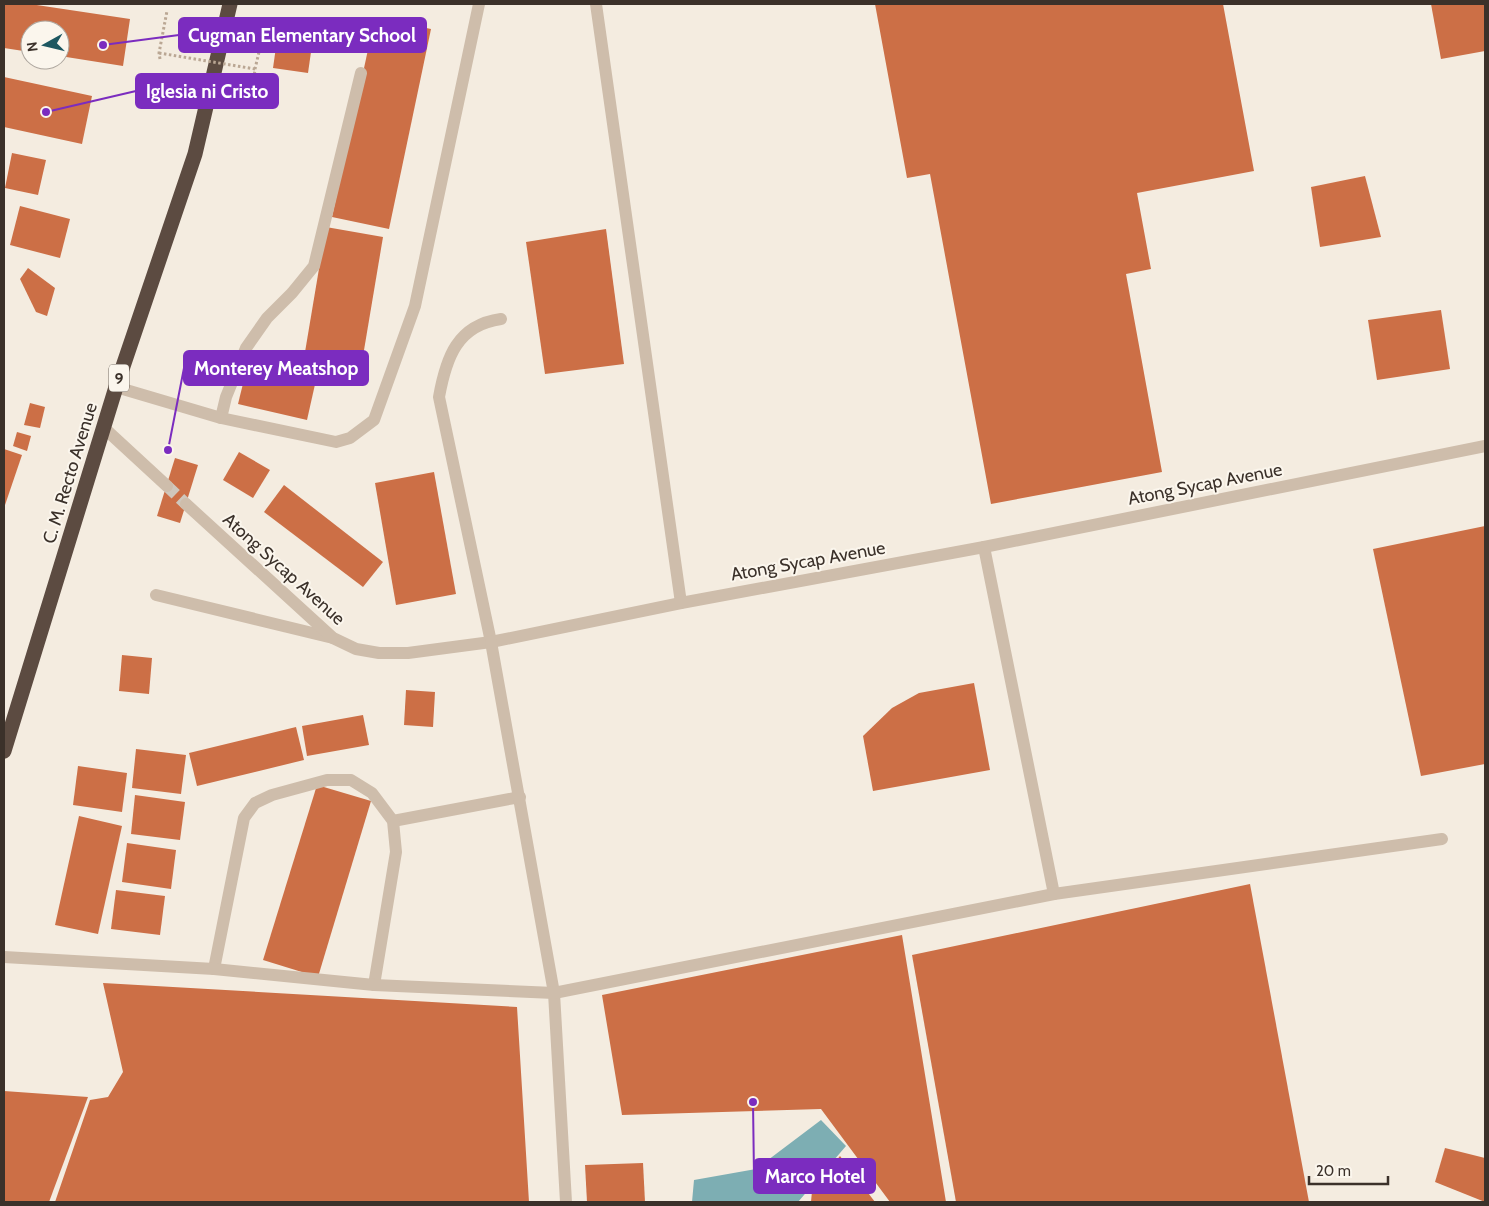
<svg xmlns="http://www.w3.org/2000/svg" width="1489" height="1206" viewBox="0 0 1489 1206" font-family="Cabin,sans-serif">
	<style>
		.water { fill: #7daeb3 }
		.building { fill: #cc6f46 }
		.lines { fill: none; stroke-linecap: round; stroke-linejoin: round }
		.street-tunnel { stroke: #cfc7bc; stroke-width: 12; stroke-dasharray: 12 6; stroke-linecap: butt }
		.path { stroke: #baa794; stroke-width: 3; stroke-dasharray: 2.5 2.5; stroke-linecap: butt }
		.lane { stroke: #cebdab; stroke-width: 12 }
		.street { stroke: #cebdab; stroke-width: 12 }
		.highway { stroke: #5c4b41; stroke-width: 15 }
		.path-bridge { stroke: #baa794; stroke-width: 3; stroke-dasharray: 2.5 2.5; stroke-linecap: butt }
		.labels { text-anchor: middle; stroke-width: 4; stroke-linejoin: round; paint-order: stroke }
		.shield { fill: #fbf6ed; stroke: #756c64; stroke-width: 1 }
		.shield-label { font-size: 16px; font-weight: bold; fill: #3b312a }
		.street-label { font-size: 18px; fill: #3b312a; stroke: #fbf6ed }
		.leader { fill: none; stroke: #7b2cbf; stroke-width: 2 }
		.callout-dot { fill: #7b2cbf; stroke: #fbf6ed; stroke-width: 2 }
		.callout { fill: #7b2cbf; stroke: #7b2cbf; stroke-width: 2 }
		.callout-label { font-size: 19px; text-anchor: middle; font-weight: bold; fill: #fff }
	</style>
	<rect width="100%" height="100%" fill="#f4ece0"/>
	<path class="water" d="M 821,1120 L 846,1146 L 798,1202 L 692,1202 L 694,1180 L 756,1169 Z"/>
	<g class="building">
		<path d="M 4,4 L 30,4 L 130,19 L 123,66 L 60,56 L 60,30 L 30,30 L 30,52 L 4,48 Z"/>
		<path d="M 875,4 L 1223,4 L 1254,171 L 1137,193 L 1151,269 L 1126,274 L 1162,472 L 991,504 L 930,174 L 907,178 Z"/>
		<path d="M 1431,4 L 1485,4 L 1485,51 L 1441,59 Z"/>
		<path d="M 375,17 L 431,29 L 389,229 L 332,217 Z"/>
		<path d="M 280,19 L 315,24 L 308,73 L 273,68 Z"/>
		<path d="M 4,77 L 92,96 L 82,144 L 4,127 Z"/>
		<path d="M 12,153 L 46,160 L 38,195 L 5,188 Z"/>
		<path d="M 1365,176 L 1381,237 L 1320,247 L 1311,187 Z"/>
		<path d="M 20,206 L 70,219 L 60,258 L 10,245 Z"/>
		<path d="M 326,227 L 383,237 L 360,374 L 303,364 Z"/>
		<path d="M 606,229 L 624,364 L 545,374 L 526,242 Z"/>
		<path d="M 28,268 L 55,288 L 47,316 L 36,312 L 20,279 Z"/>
		<path d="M 1441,310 L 1450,369 L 1377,380 L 1368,320 Z"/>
		<path d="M 250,355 L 318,371 L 307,420 L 238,404 Z"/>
		<path d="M 30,403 L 45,407 L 40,428 L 24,425 Z"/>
		<path d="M 17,432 L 31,436 L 27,451 L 13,446 Z"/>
		<path d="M 4,449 L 22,455 L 4,508 Z"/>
		<path d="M 239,452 L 270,470 L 253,498 L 223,480 Z"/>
		<path d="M 175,458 L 198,465 L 180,523 L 157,516 Z"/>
		<path d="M 434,472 L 456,594 L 396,605 L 375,483 Z"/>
		<path d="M 284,485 L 383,562 L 363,587 L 264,512 Z"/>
		<path d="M 1485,526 L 1485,764 L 1421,776 L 1373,549 Z"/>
		<path d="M 122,655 L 152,658 L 149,694 L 119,691 Z"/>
		<path d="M 974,683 L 990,770 L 873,791 L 863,736 L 892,708 L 919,693 Z"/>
		<path d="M 406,690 L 435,692 L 433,727 L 404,725 Z"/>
		<path d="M 363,715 L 369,745 L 307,756 L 302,726 Z"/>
		<path d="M 296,727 L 304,760 L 197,786 L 189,753 Z"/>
		<path d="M 136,749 L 186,755 L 181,794 L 132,788 Z"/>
		<path d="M 78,766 L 127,773 L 122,812 L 73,805 Z"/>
		<path d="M 317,785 L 371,801 L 318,977 L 263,960 Z"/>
		<path d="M 135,795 L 185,802 L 180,840 L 131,834 Z"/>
		<path d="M 79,816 L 122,826 L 98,934 L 55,925 Z"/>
		<path d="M 127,843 L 176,850 L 171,889 L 122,882 Z"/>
		<path d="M 1250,884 L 1309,1202 L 956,1202 L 912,955 Z"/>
		<path d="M 116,890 L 165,896 L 160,935 L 111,929 Z"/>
		<path d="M 902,935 L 946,1202 L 890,1202 L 821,1109 L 622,1115 L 602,995 Z"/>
		<path d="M 103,983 L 517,1007 L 529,1202 L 55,1202 L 90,1100 L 108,1097 L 123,1072 Z"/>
		<path d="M 4,1091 L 88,1097 L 49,1202 L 4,1202 Z"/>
		<path d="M 1445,1148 L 1485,1158 L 1485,1202 L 1435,1182 Z"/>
		<path d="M 840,1156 L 875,1202 L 811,1202 L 812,1191 Z"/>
		<path d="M 643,1163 L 645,1202 L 587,1202 L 585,1165 Z"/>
	</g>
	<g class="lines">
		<path class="street-tunnel" d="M 167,486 L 186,504"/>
		<g class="path">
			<path d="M 160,59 L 159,53 L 167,11"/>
			<path d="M 251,104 L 255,69 L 266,22"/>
		</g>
		<g class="lane">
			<path d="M 596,4 L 681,603"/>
			<path d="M 221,418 L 226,397 L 246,348 L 267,318 L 292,293 L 314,266 L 361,73"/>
			<path d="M 156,595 L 333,638"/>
			<path d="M 491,642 L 439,397 C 446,358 457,325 501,319"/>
			<path d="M 393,821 L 520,797"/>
			<path d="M 214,969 L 244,818 L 255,803 L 272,795 L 327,780 L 351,780 L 372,793 L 393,821 L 396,852 L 374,985"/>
		</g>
		<g class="street">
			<path d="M 116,387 L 221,418 L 336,442 L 350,438 L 374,420 L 415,306 L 479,4"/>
			<path d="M 103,427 L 167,486"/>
			<path d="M 186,504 L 333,638 L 356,649 L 379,653 L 408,653 L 491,642 L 681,603 L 984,547 L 1485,446"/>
			<path d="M 984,547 L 1054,894"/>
			<path d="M 491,642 L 554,993 L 566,1202"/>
			<path d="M 4,957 L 214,969 L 374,985 L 554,993 L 1054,894 L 1442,839"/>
		</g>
		<path class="highway" d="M 4,751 L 116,387 L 195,154 L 230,4"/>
		<path class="path-bridge" d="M 159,53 L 255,69"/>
	</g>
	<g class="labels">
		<rect class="shield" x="109" y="364.5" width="20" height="27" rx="4"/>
		<g class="shield-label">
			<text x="119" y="384">9</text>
		</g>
		<g class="street-label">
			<text transform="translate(70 473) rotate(-73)" y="6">C. M. Recto Avenue</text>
			<text transform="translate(1205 484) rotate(-11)" y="6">Atong Sycap Avenue</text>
			<text transform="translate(808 561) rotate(-10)" y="6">Atong Sycap Avenue</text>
			<text transform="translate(284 569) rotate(42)" y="6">Atong Sycap Avenue</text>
		</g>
	</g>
	<path class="leader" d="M103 45L179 35M46 112L136 91M168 450L184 368M753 1102L754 1176"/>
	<g class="callout-dot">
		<circle cx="103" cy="45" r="5"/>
		<circle cx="46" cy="112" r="5"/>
		<circle cx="168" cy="450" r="5"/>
		<circle cx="753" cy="1102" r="5"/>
	</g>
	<g class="callout">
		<rect x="179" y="18" width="247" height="34" rx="5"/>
		<rect x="136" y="74" width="142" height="34" rx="5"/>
		<rect x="184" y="351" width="184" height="34" rx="5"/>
		<rect x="754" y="1159" width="121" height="34" rx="5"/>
	</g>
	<g class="callout-label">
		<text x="302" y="42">Cugman Elementary School</text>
		<text x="207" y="98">Iglesia ni Cristo</text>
		<text x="276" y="375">Monterey Meatshop</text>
		<text x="815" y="1183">Marco Hotel</text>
	</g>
	<rect width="1489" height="1206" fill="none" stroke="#3b312a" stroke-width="10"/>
	<g transform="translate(45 45) rotate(262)"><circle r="24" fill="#fbf6ed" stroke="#aea79f"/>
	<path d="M0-4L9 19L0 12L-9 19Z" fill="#1d5760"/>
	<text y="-8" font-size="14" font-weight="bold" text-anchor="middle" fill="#3b312a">N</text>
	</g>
	<path d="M1309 1176v8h79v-8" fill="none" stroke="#3b312a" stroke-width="2.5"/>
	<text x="1316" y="1176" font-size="15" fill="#3b312a" stroke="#fbf6ed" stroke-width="4" paint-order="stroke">20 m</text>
</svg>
